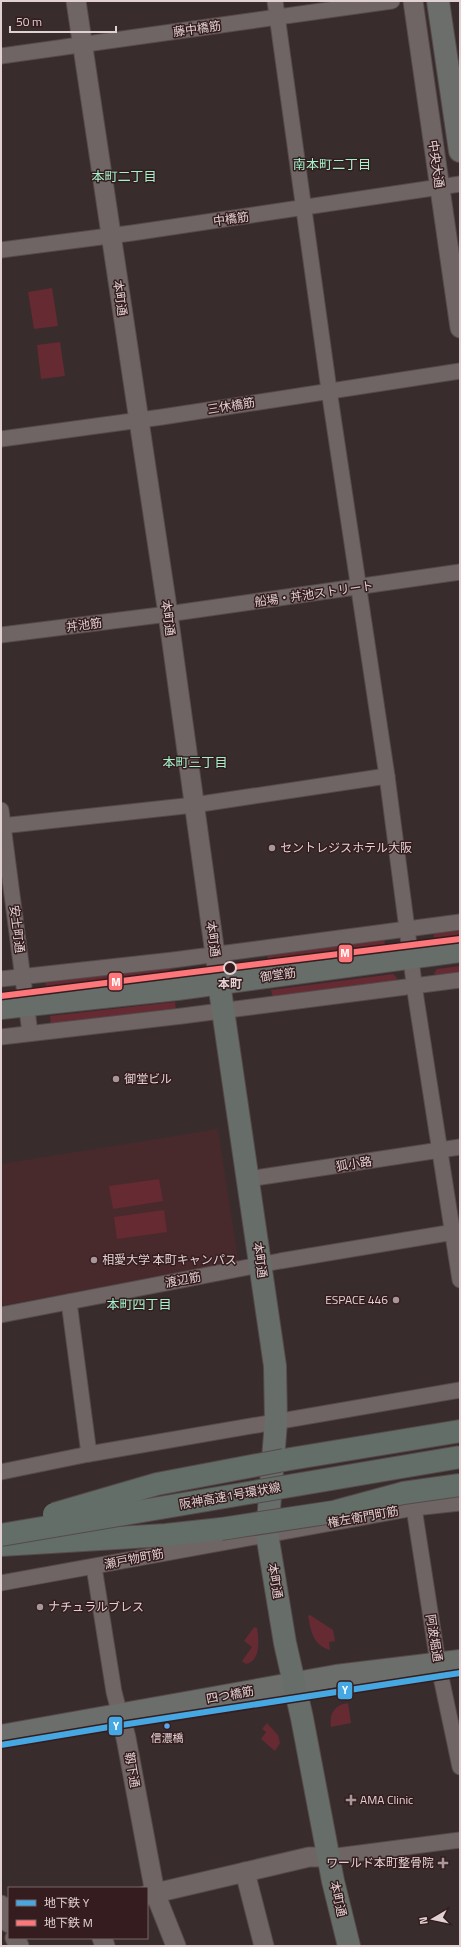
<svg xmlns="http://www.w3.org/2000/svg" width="461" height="1947" viewBox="0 0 461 1947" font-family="'Titillium Web','Noto Sans JP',sans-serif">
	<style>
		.built { fill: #482a2c }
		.green { fill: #652a32 }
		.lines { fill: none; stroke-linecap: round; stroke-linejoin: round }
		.minor-casing { stroke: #564a4b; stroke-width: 17 }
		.tertiary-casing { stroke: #564a4b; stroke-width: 21 }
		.primary-casing { stroke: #564a4b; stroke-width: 24 }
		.trunk-casing { stroke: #564a4b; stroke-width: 24 }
		.motorway-casing { stroke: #564a4b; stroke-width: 24 }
		.minor { stroke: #706565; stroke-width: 15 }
		.tertiary { stroke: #706565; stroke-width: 19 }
		.primary { stroke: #6b6e6b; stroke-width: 22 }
		.trunk { stroke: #676e6a; stroke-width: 22 }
		.motorway { stroke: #636e68; stroke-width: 22 }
		.motorway-bridge-casing { stroke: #564a4b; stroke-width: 24; stroke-linecap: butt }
		.motorway-bridge { stroke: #636e68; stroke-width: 22 }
		.metro-1-casing { stroke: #351d1f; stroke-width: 9 }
		.metro-2-casing { stroke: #351d1f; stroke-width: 9 }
		.metro-1 { stroke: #46a8e2; stroke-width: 6 }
		.metro-2 { stroke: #fc767a; stroke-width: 6 }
		.poi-dot { fill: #a79798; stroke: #351d1f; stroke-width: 1.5 }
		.stop-dot { fill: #351d1f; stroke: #e2d1d2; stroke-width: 2 }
		.bus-dot { fill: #5aa8eb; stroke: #351d1f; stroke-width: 1.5 }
		.labels { text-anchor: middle; stroke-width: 3; stroke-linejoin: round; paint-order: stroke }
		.bus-label { font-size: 11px; fill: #e2d1d2; stroke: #351d1f }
		.street-label { font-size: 12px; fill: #e2d1d2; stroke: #351d1f }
		.poi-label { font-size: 12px; fill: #e2d1d2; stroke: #351d1f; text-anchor: start }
		.stop-label { font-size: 12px; font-weight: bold; fill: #e2d1d2; stroke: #351d1f }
		.neighbourhood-label { font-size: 13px; fill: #a0f4cb; stroke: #351d1f }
		.line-badge { stroke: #351d1f; stroke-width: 1.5 }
		.badge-label { font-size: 11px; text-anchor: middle; font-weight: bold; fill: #fff }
	</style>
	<rect width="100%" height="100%" fill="#392c2d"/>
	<path class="built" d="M 218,1129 L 239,1265 L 3,1305 L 1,1289 L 1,1164 Z"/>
	<g class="green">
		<path d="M 52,288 L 58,326 L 34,329 L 28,292 Z"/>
		<path d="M 60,342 L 65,376 L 41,379 L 37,345 Z"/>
		<path d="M 460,927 L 460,935 L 434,938 L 433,931 Z"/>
		<path d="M 384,937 L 385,945 L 268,960 L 266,952 Z"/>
		<path d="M 170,965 L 171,973 L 46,988 L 45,979 Z"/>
		<path d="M 460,966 L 460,974 L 438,977 L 434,973 L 437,969 Z"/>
		<path d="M 393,974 L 397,978 L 394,982 L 273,998 L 271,990 Z"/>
		<path d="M 175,1002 L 176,1010 L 51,1025 L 50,1016 Z"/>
		<path d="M 159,1179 L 163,1201 L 113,1209 L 109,1186 Z"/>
		<path d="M 164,1210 L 167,1232 L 117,1239 L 114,1217 Z"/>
		<path d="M 310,1615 L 333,1630 L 335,1641 L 329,1642 L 330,1650 C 313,1645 311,1632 308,1616 Z"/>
		<path d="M 254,1627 L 257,1628 C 259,1639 261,1661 246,1664 L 242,1661 L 252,1647 L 244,1641 Z"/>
		<path d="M 348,1703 L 351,1723 L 331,1727 C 329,1714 334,1705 348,1703 Z"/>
		<path d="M 267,1723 L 278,1735 L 280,1743 L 275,1751 L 261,1739 L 266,1732 L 262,1729 Z"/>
	</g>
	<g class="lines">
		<defs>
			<g id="minor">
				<path d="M 275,1 L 329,390 L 387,776 L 416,998 L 460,1280"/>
				<path d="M 1,56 L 392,1"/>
				<path d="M 1,250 L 132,233 L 460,184"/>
				<path d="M 1,439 L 162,417 L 460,371"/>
				<path d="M 1,635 L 168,614 L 460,572"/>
				<path d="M 1,810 L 30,1033"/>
				<path d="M 1,826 L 194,805 L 387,776"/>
				<path d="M 1,979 L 173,960 L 460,922"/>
				<path d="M 1,1037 L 182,1016 L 460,980"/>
				<path d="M 248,1179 L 460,1147"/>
				<path d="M 69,1302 L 89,1454"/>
				<path d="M 1,1315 L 280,1261 L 460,1231"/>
				<path d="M 1,1472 L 89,1454 L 460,1390"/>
				<path d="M 414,1508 L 438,1663 L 460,1767"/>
				<path d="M 94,1567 L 114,1692 L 120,1715"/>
				<path d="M 1,1583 L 414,1508 L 460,1503"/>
				<path d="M 329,1857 L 460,1840"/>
			</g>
			<g id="tertiary">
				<path d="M 76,1 L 168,614 L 219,983"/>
				<path d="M 413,1 L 460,328"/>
				<path d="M 120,1715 L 126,1738 L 155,1893 L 176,1946"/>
				<path d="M 245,1872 L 264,1946"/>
				<path d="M 147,1895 L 309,1857 L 329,1857"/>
				<path d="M 1,1905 L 9,1923"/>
				<path d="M 15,1938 L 19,1946"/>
				<path d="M 102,1938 L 105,1946"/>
			</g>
			<g id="primary">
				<path d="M 438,1 L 460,151"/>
				<path d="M 1,1736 L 336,1676 L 460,1661"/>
			</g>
			<g id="trunk">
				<path d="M 219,983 L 275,1366 L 276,1422 L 267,1534 L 285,1643 L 302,1718 L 333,1881 L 349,1946"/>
				<path d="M 1,1008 L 177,989 L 460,951"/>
			</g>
			<g id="motorway">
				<path d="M 284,1460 L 460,1431"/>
				<path d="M 1,1545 L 166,1535 L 221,1529"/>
			</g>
		</defs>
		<use href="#minor" class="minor-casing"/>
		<use href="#tertiary" class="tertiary-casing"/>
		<use href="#primary" class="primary-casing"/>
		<use href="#trunk" class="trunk-casing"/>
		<use href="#motorway" class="motorway-casing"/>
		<use href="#minor" class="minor"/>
		<use href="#tertiary" class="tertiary"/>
		<use href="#primary" class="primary"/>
		<use href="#trunk" class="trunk"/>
		<use href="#motorway" class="motorway"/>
		<defs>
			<g id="motorway-bridge">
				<path d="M 54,1514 L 157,1484 L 284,1460"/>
				<path d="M 221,1529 L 333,1512 L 403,1493 L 460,1485"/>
				<path d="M 1,1535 L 460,1457"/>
			</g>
		</defs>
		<use href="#motorway-bridge" class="motorway-bridge-casing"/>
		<use href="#motorway-bridge" class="motorway-bridge"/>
		<defs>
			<path id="metro-1" d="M 1,1745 L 115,1726 L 460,1673"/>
			<path id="metro-2" d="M 1,996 L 460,939"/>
		</defs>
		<use href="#metro-1" class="metro-1-casing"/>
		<use href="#metro-2" class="metro-2-casing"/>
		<use href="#metro-1" class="metro-1"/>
		<use href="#metro-2" class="metro-2"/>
	</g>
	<g class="poi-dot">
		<circle cx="272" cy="848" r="4"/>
		<circle cx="116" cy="1079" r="4"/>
		<circle cx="94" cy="1260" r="4"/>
		<circle cx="396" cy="1300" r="4"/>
		<circle cx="40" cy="1607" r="4"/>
		<path d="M349 1794h4v4h4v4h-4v4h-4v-4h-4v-4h4z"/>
		<path d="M441 1857h4v4h4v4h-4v4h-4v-4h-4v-4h4z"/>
	</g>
	<circle class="stop-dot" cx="230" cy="968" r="6"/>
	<circle class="bus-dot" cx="167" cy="1726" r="3.5"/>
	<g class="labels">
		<g class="bus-label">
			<text x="167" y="1742">信濃橋</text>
		</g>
		<g class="street-label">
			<text transform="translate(197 29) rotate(-8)" y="4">藤中橋筋</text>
			<text transform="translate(436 164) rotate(82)" y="4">中央大通</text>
			<text transform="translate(231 219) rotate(-8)" y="4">中橋筋</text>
			<text transform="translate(120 298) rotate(82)" y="4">本町通</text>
			<text transform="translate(231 406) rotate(-9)" y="4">三休橋筋</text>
			<text transform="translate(314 594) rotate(-8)" y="4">船場・丼池ストリート</text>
			<text transform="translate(168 618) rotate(82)" y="4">本町通</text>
			<text transform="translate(84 625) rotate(-7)" y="4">丼池筋</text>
			<text transform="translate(17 929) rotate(83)" y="4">安土町通</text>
			<text transform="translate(213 939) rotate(82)" y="4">本町通</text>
			<text transform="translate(278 975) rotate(-8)" y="4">御堂筋</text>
			<text transform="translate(354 1164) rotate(-9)" y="4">狐小路</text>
			<text transform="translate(260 1260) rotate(82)" y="4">本町通</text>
			<text transform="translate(183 1280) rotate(-11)" y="4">渡辺筋</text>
			<text transform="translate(230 1496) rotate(-10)" y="4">阪神高速1号環状線</text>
			<text transform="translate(363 1517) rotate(-10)" y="4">権左衛門町筋</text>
			<text transform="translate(134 1559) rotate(-11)" y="4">瀬戸物町筋</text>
			<text transform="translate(275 1581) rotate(80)" y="4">本町通</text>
			<text transform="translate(434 1638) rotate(81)" y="4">阿波堀通</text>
			<text transform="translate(230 1695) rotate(-10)" y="4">四つ橋筋</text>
			<text transform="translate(132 1770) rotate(80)" y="4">靱下通</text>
			<text transform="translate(338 1899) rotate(77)" y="4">本町通</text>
		</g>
		<g class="poi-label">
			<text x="280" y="852">セントレジスホテル大阪</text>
			<text x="124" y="1083">御堂ビル</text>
			<text x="102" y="1264">相愛大学 本町キャンパス</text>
			<text x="388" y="1304" text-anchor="end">ESPACE 446</text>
			<text x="48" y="1611">ナチュラルブレス</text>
			<text x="360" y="1804">AMA Clinic</text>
			<text x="434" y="1867" text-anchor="end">ワールド本町整骨院</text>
		</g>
		<g class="stop-label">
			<text x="230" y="988">本町</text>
		</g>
		<g class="neighbourhood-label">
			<text x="332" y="169">南本町二丁目</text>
			<text x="124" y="181">本町二丁目</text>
			<text x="195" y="767">本町三丁目</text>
			<text x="139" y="1309">本町四丁目</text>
		</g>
	</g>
	<g class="line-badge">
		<rect x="338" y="944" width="15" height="19" rx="4" fill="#fc767a"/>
		<rect x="108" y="972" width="15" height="19" rx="4" fill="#fc767a"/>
		<rect x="337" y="1681" width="16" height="19" rx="4" fill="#46a8e2"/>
		<rect x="108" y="1716" width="15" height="20" rx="4" fill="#46a8e2"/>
	</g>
	<g class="badge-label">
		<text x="345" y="957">M</text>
		<text x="116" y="986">M</text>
		<text x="345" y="1694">Y</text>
		<text x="116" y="1730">Y</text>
	</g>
	<rect width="461" height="1947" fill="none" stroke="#e2d1d2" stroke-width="4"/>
	<rect x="8" y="1887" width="140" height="52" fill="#351d1f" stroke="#7a6567"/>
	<rect x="16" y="1900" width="20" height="6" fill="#46a8e2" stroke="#7a6567"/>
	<text x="44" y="1907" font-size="12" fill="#e2d1d2">地下鉄 Y</text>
	<rect x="16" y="1920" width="20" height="6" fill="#fc767a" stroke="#7a6567"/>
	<text x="44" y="1927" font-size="12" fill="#e2d1d2">地下鉄 M</text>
	<g transform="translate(433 1919) rotate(261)" stroke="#351d1f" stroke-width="3" paint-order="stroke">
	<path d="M0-3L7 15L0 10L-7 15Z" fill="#e2d1d2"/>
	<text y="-6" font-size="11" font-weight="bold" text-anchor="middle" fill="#e2d1d2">N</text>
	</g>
	<path d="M10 26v6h106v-6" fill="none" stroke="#e2d1d2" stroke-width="2"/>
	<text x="16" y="26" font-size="12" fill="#e2d1d2" stroke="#351d1f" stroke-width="3" paint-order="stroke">50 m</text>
</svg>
